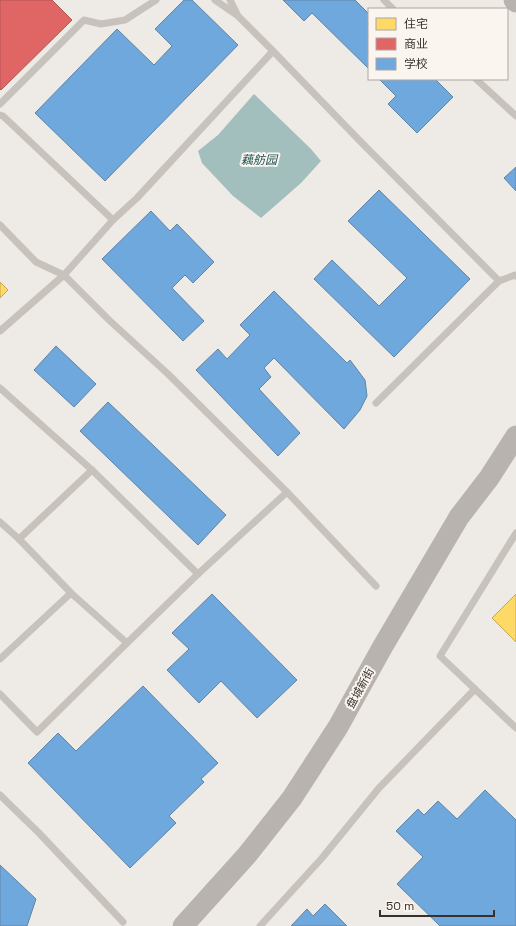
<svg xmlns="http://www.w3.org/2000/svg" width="516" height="926" viewBox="0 0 516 926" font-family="'Space Grotesk','Noto Sans SC',sans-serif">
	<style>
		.water { fill: #a2bfbe }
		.homes { fill: #ffd966; stroke: #c4a654 }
		.shops { fill: #e06666; stroke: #ae5654 }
		.schools { fill: #6fa8dc; stroke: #5f84a7 }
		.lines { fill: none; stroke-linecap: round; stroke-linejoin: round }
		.lane { stroke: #c8c2bd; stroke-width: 7 }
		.secondary { stroke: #b8b3ae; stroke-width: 21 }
		.labels { text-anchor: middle; stroke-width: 4; stroke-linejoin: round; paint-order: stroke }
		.street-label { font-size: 11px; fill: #39302b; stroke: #faf5ee }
		.water-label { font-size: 12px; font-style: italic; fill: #235559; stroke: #faf5ee }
	</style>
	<rect width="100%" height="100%" fill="#eeeae5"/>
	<path class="water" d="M 254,94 L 311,149 L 321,161 L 301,183 L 261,218 L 233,196 L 202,163 L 198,151 L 218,135 Z"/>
	<g class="homes">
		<path d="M 0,282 L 8,290 L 0,298 Z"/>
		<path d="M 516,594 L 516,642 L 492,618 Z"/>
	</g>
	<path class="shops" d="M 0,0 L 52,0 L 72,20 L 1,90 L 0,89 Z"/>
	<g class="schools">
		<path d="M 184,0 L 192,0 L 238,45 L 105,181 L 35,113 L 117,29 L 154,65 L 172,46 L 155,29 Z"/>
		<path d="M 283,0 L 355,0 L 369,14 L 369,69 L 312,13 L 304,21 Z"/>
		<path d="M 379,79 L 435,79 L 453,97 L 417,133 L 388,104 L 396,96 Z"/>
		<path d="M 516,167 L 516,191 L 504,178 Z"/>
		<path d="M 379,190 L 470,279 L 394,357 L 314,279 L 332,260 L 379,306 L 407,278 L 348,221 Z"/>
		<path d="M 151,211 L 170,231 L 177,224 L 214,262 L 193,283 L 185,275 L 172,288 L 204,321 L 183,341 L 102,259 Z"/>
		<path d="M 274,291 L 347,363 L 350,360 L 365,380 L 367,396 L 360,410 L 344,429 L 274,358 L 264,368 L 271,377 L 259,389 L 300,433 L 278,456 L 196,370 L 218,349 L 227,359 L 250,335 L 240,325 Z"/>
		<path d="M 56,346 L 96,384 L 74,407 L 34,370 Z"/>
		<path d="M 108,402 L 226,515 L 198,545 L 80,431 Z"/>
		<path d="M 212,594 L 297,680 L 257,718 L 221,681 L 199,703 L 167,670 L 189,649 L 172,633 Z"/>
		<path d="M 143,686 L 218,763 L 201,779 L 204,782 L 169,816 L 176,823 L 130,868 L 28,763 L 58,733 L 76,751 Z"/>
		<path d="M 485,790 L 516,820 L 516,926 L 440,926 L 397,884 L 423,857 L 396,831 L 418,809 L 424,815 L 438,801 L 457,819 Z"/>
		<path d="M 0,865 L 36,899 L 27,926 L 0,926 Z"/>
		<path d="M 325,904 L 347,926 L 291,926 L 307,909 L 313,916 Z"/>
	</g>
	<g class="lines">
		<g class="lane">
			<path d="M 215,0 L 237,15 L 273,51 L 359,140 L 499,281 L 515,275 L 516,276"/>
			<path d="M 230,0 L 237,14"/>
			<path d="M 384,0 L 393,9"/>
			<path d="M 476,79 L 516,116"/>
			<path d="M 0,104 L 84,20 L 101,24 L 125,20 L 156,0"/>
			<path d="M 0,115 L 3,116 L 113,220"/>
			<path d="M 0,225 L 36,262 L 64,275 L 109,320 L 168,374 L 287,492 L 376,586"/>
			<path d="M 0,331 L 64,275 L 113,220 L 137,198 L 273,51"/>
			<path d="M 0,388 L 92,470 L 198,574 L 287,492"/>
			<path d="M 376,403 L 499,281"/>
			<path d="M 0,522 L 19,539 L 71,593 L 127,643"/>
			<path d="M 516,533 L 440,656 L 516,728"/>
			<path d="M 19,539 L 92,470"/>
			<path d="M 0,659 L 71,593"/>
			<path d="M 0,694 L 37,732 L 127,643 L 198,574"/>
			<path d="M 0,795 L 39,833 L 123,922"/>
			<path d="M 260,926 L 322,858 L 379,788 L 475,689"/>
		</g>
		<g class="secondary">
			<path d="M 514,0 L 516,2"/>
			<path d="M 183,926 L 247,855 L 292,798 L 338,727 L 383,646 L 459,517 L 489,478 L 516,436"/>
		</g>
	</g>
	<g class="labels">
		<g class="street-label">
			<text transform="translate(360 688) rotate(-61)" y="4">盘城新街</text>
		</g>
		<g class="water-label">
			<text x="259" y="164">藕舫园</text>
		</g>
	</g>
	<rect x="368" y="8" width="140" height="72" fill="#faf5ee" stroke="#ada6a0"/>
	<rect x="376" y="18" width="20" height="12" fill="#ffd966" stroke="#ada6a0"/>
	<text x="404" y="28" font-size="12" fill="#39302b">住宅</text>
	<rect x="376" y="38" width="20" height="12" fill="#e06666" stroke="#ada6a0"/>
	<text x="404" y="48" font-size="12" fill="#39302b">商业</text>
	<rect x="376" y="58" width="20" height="12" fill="#6fa8dc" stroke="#ada6a0"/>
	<text x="404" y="68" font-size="12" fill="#39302b">学校</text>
	<path d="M380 910v6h114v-6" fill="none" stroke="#39302b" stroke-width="2"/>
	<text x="386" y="910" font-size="12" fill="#39302b" stroke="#faf5ee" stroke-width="3" paint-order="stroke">50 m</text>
</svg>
